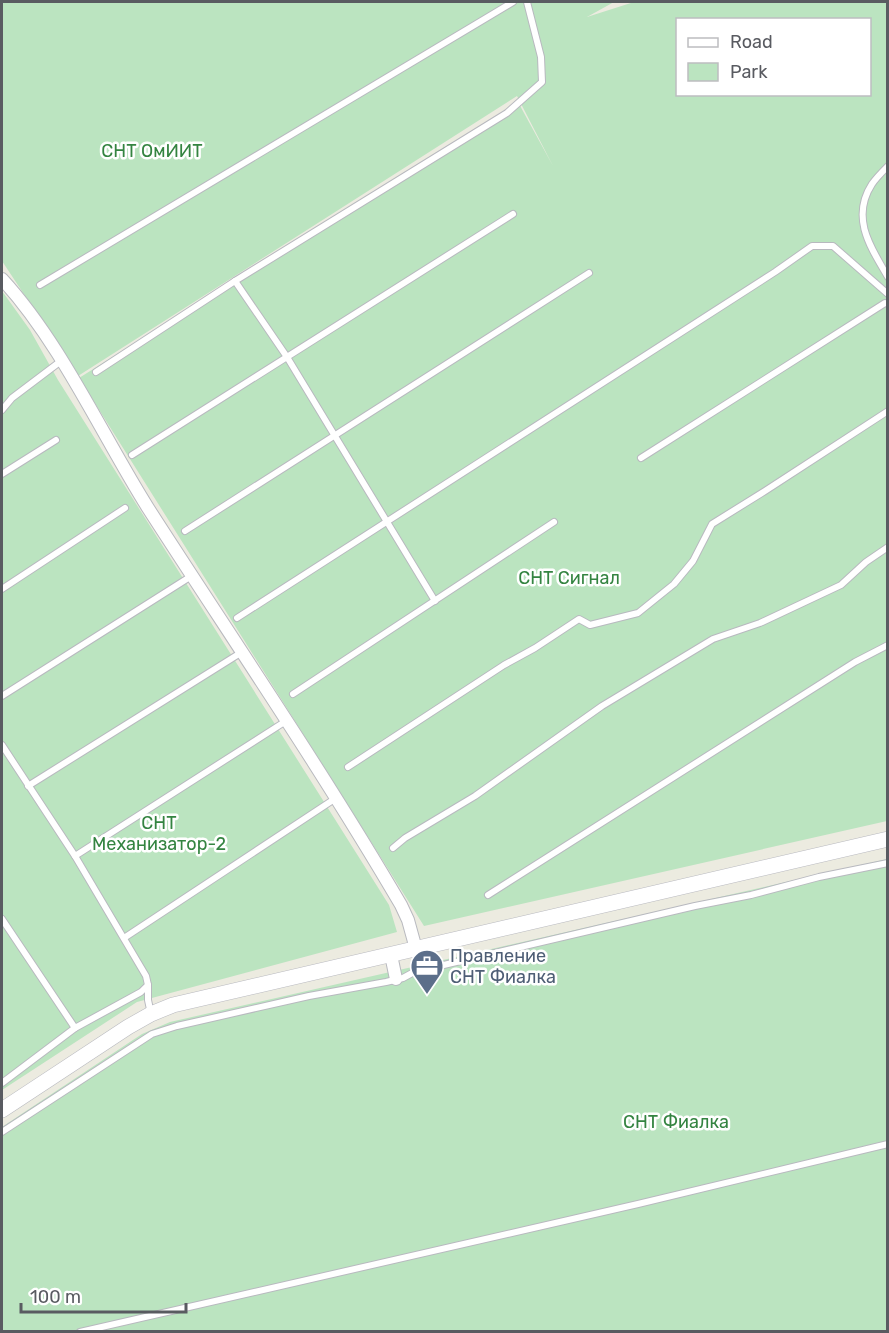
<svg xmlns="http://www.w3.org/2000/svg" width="889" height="1333" viewBox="0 0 889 1333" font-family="Rubik,sans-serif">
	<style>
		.green { fill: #bbe4c0; fill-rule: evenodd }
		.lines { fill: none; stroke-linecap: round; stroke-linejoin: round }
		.service-casing { stroke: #b8b9bf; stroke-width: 8 }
		.minor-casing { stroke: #b8b9bf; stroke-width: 14 }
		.tertiary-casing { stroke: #b8b9bf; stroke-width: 16 }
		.service { stroke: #fff; stroke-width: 6 }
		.minor { stroke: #fff; stroke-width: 12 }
		.tertiary { stroke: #fff; stroke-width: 15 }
		.labels { text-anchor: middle; stroke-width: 5; stroke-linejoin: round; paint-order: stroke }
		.park-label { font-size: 18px; fill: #348441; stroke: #fff }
		.service-label { font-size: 18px; fill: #4e5e75; stroke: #fff; text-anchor: start }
	</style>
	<rect width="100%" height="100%" fill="#ecebe0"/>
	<g class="green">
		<path d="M 2,2 L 614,2 L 587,17 L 634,2 L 887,2 L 887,821 L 424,926 L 79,378 L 518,102 L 553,166 L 517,96 L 78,376 L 2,261 ZM 678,20 L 870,20 L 870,94 L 678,94 Z"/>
		<path d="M 2,291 L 30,330 L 58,380 L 389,905 L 397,932 L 137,1002 L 2,1090 Z"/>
		<path d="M 887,859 L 887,1331 L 2,1332 L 2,1127 L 142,1034 L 170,1022 Z"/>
	</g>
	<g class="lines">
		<defs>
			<g id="service">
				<path d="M 888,166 C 882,172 876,178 872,184 C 850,218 871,248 888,277"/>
				<path d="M 235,281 L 287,357 L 435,601"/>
				<path d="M 40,285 L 513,2"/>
				<path d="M 96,372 L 235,281 L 507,113 L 542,82 L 541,57 L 527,2"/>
				<path d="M 2,410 L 12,398 L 61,361"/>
				<path d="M 132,455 L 513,214"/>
				<path d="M 641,458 L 885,303 L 888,304"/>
				<path d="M 2,474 L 56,440"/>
				<path d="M 185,531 L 589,273"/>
				<path d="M 2,589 L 125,508"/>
				<path d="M 237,618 L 775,272 L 812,246 L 833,246 L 888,294"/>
				<path d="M 293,694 L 554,522"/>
				<path d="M 2,696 L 193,575"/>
				<path d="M 2,745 L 75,856 L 146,976 L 148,985 L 141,992 L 75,1028 L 2,1083"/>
				<path d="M 348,767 L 504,665 L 535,648 L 579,619 L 590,625 L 638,613 L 674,584 L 693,561 L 712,524 L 765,491 L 888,411"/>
				<path d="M 28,786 L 242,652"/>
				<path d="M 393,848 L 405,838 L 475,796 L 602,706 L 713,639 L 760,623 L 841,585 L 866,562 L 888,547"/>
				<path d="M 75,856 L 286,721"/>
				<path d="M 488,895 L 855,662 L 888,645"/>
				<path d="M 2,919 L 75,1028"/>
				<path d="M 124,938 L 336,798"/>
				<path d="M 148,985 L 148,1000 L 151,1014"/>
				<path d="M 2,1132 L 152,1034 L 177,1026 L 309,996 L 386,982 L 403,978 L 414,972 L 695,906 L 751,895 L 819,877 L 888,863"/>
				<path d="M 80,1332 L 638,1204 L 888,1144"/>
			</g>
			<g id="minor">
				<path d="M 2,279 C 61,343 102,435 148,508 C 233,640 322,770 401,905 L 408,920 L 416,949"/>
				<path d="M 391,955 L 396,979"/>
			</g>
			<path id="tertiary" d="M 2,1110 L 128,1027 L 151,1014 L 173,1005 L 888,839"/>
		</defs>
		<use href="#service" class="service-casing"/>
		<use href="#minor" class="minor-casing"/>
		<use href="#tertiary" class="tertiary-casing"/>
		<use href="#service" class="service"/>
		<use href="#minor" class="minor"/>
		<use href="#tertiary" class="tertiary"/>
	</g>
	<defs>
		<symbol id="office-pin" viewBox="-11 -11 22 30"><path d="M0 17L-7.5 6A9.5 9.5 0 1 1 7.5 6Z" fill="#5c6f8a" stroke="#fff"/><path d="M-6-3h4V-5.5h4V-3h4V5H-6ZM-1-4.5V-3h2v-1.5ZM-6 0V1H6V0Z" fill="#fff"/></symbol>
	</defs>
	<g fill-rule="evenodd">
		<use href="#office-pin" x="408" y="947" width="38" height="52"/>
	</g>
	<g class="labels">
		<g class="park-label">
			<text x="152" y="157">СНТ ОмИИТ</text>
			<text x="569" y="584">СНТ Сигнал</text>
			<text x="159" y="829">СНТ<tspan x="159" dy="21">Механизатор-2</tspan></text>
			<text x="676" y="1128">СНТ Фиалка</text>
		</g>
		<g class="service-label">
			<text x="450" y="962">Правление<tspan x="450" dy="21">СНТ Фиалка</tspan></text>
		</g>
	</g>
	<rect width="889" height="1333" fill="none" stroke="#595b61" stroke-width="6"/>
	<rect x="676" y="18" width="195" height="78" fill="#ffffff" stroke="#bdbdc0" stroke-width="1.5"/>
	<rect x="688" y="38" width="30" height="9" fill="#ffffff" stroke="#bdbdc0" stroke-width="1.5"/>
	<text x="730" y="48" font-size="18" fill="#595b61">Road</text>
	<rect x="688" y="63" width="30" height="18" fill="#bbe4c0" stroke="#bdbdc0" stroke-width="1.5"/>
	<text x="730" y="78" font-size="18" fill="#595b61">Park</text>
	<path d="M21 1303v9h165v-9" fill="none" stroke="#595b61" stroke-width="3"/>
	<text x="30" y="1303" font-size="18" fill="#595b61" stroke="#ffffff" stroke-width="4.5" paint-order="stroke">100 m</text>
</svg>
